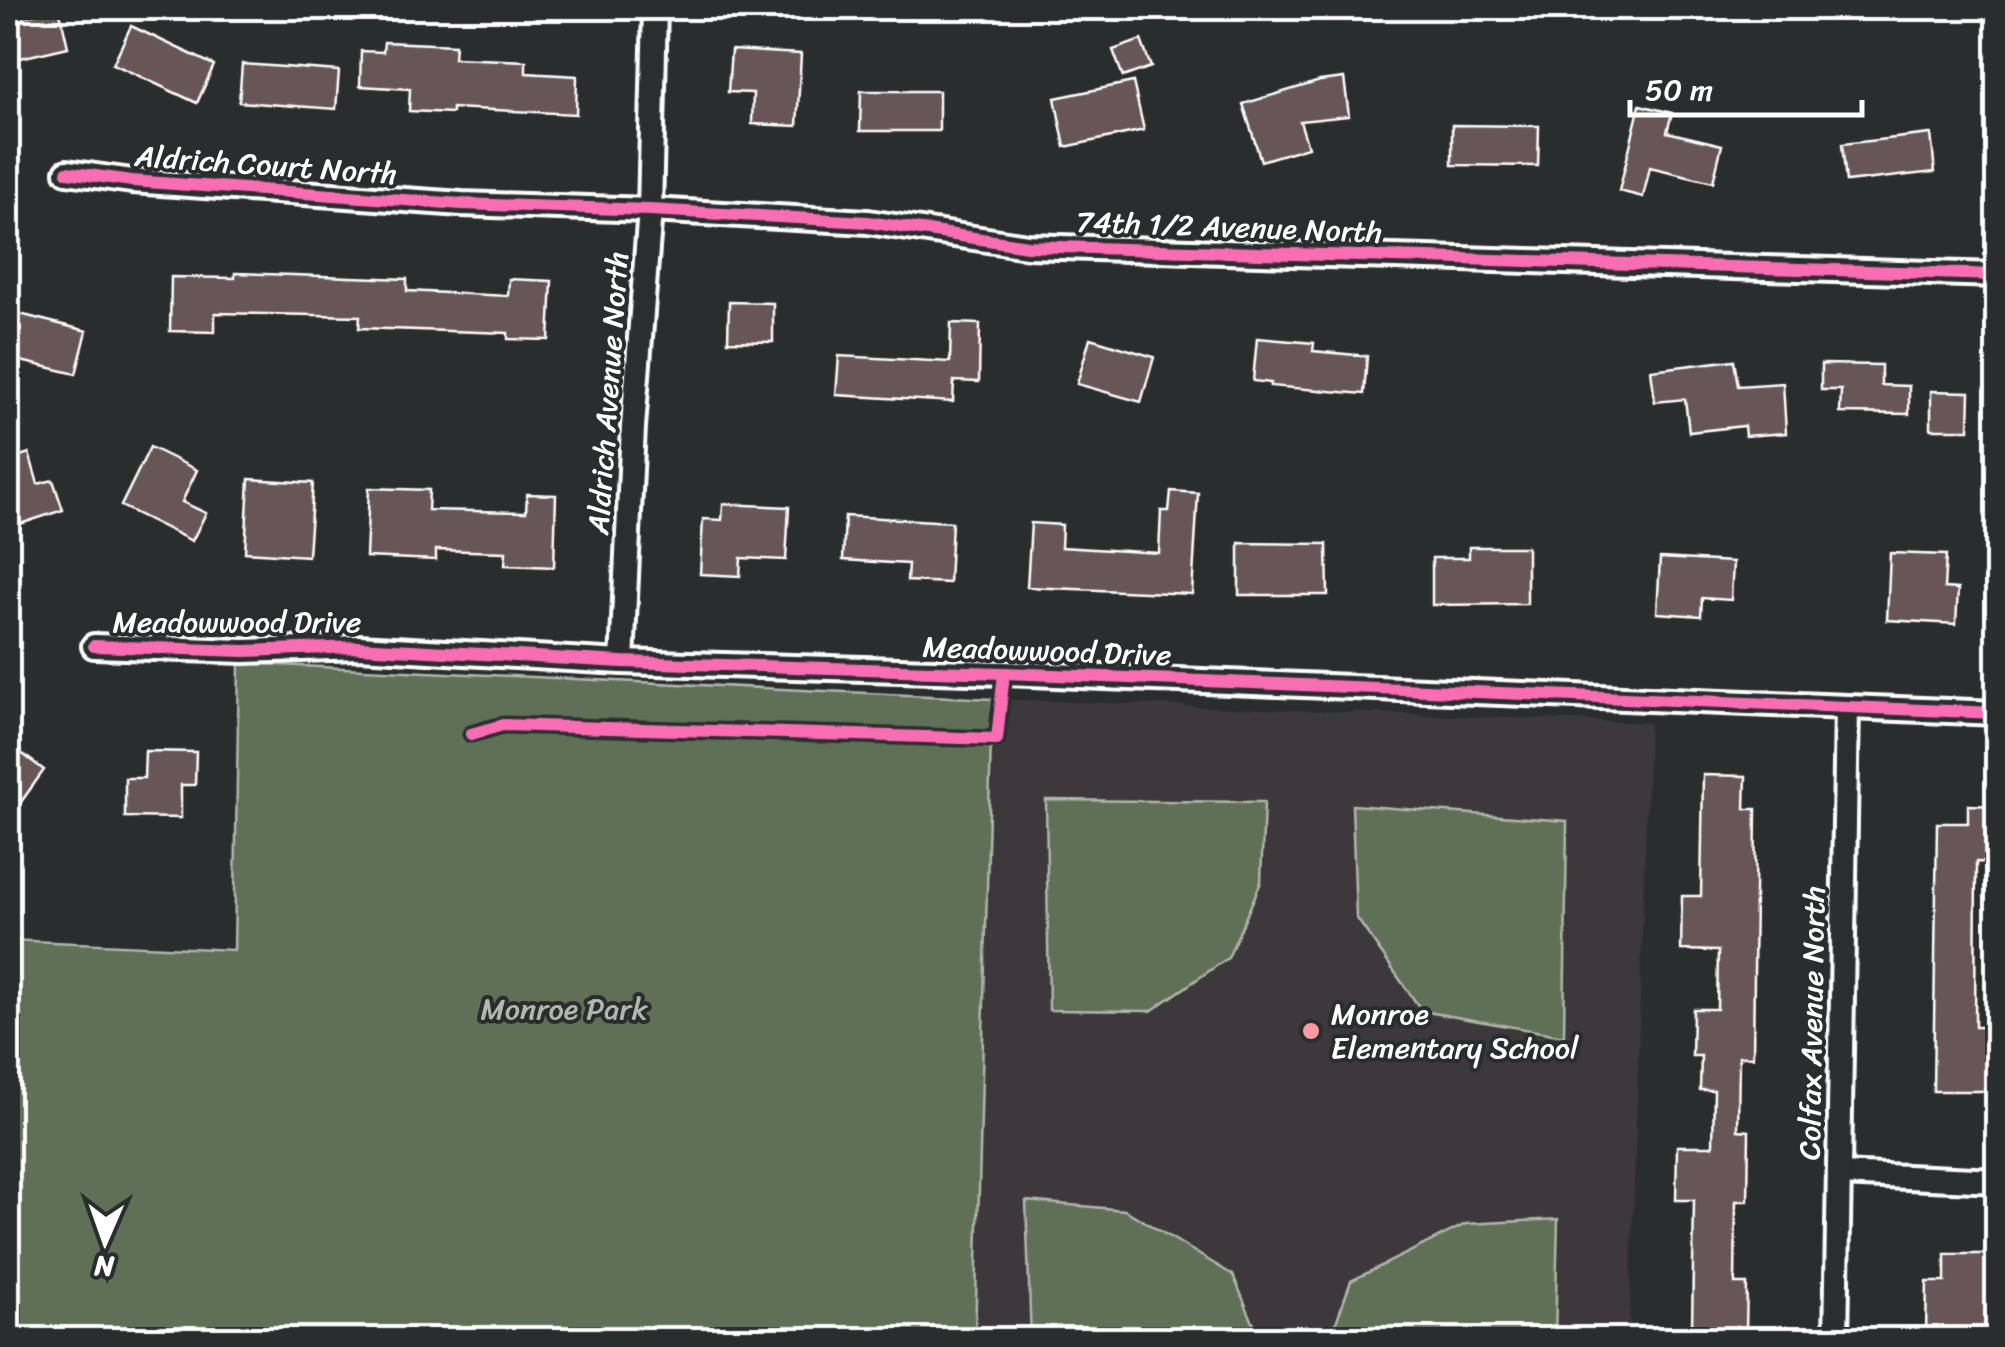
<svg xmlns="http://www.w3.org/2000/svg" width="2005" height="1347" viewBox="0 0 2005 1347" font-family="Sriracha,sans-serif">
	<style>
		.built { fill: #3d393a }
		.green { fill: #606f57; stroke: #b0b7ab; stroke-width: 2.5 }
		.building { fill: #685656; stroke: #fff; stroke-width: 2.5 }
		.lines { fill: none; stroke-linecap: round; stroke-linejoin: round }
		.street-casing { stroke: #fff; stroke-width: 30 }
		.street { stroke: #2a2d2e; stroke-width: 22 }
		.cycleway-casing { stroke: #2a2d2e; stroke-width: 19 }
		.cycleway { stroke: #f96db3; stroke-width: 12 }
		.poi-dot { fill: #ff9aa2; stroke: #2a2d2e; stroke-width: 4 }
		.labels { text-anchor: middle; stroke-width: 8; stroke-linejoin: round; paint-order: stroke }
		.street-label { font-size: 30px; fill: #fff; stroke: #2a2d2e }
		.park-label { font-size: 30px; fill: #b0b7ab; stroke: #2a2d2e }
		.poi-label { font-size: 30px; fill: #fff; stroke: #2a2d2e; text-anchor: start }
	</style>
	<rect width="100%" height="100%" fill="#2a2d2e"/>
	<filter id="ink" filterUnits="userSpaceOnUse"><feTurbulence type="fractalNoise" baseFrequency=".01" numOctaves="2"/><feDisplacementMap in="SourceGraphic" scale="20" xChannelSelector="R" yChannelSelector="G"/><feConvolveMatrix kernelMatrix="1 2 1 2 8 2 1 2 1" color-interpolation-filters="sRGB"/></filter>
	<g filter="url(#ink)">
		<path class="built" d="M 992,699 L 1649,723 L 1629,1339 L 975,1340 Z"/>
		<g class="green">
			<path d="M 239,663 L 992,699 L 975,1339 L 8,1339 L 8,940 L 234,950 Z"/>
			<path d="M 1046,800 L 1264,802 L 1261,882 L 1228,958 L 1151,1011 L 1049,1010 Z"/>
			<path d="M 1352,805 L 1567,821 L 1564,1036 L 1422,1011 L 1356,917 Z"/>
			<path d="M 1026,1201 L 1125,1210 L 1233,1275 L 1260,1339 L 1031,1339 Z"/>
			<path d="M 1558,1219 L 1555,1339 L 1330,1339 L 1351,1281 L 1466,1224 Z"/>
		</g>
		<g class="building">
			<path d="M 59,8 L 68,47 L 8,61 L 8,20 Z"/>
			<path d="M 131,26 L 214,65 L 197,103 L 113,64 Z"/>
			<path d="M 1141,40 L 1151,67 L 1123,77 L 1113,50 Z"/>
			<path d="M 384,42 L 455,45 L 454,58 L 526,61 L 526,73 L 577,76 L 576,114 L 452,108 L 452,113 L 409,111 L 410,89 L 360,86 L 361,51 L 383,52 Z"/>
			<path d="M 731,50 L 801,54 L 797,126 L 752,124 L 753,93 L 728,92 Z"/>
			<path d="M 242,64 L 339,71 L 336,109 L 239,102 Z"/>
			<path d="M 1344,78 L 1349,116 L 1300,121 L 1308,147 L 1261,161 L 1243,104 L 1320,81 Z"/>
			<path d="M 1133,82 L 1144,130 L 1065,147 L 1055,98 Z"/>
			<path d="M 861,91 L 939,91 L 939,131 L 860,131 Z"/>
			<path d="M 1640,105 L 1672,113 L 1667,132 L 1722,145 L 1713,182 L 1650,167 L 1643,197 L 1619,191 Z"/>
			<path d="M 1452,125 L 1539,126 L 1538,166 L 1452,165 Z"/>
			<path d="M 1931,134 L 1935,172 L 1846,182 L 1842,144 Z"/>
			<path d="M 235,273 L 407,279 L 407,291 L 508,296 L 509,279 L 552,281 L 549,340 L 508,339 L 508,333 L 359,328 L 360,316 L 215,313 L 215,332 L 170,331 L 171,277 L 235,278 Z"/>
			<path d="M 729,302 L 773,303 L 773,342 L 728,341 Z"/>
			<path d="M 8,311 L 87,331 L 76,374 L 8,358 Z"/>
			<path d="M 951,323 L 980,324 L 979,382 L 954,381 L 953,402 L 836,395 L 839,356 L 950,362 Z"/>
			<path d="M 1090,338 L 1154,357 L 1141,402 L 1077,384 Z"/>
			<path d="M 1257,338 L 1314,343 L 1313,351 L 1367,356 L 1364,394 L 1270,386 L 1271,383 L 1253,381 Z"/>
			<path d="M 1734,360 L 1738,386 L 1783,383 L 1786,433 L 1745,436 L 1744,426 L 1689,432 L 1685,399 L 1655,402 L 1651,370 Z"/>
			<path d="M 1821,364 L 1881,365 L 1881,385 L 1909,386 L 1909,414 L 1840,413 L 1841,390 L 1821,390 Z"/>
			<path d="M 1931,391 L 1970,392 L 1969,429 L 1931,429 Z"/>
			<path d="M 150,447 L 197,470 L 182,502 L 206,513 L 192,541 L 121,506 Z"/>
			<path d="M 29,453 L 38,484 L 53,480 L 63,510 L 8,528 L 8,460 Z"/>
			<path d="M 249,479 L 313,483 L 308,556 L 245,552 Z"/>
			<path d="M 369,488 L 429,490 L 428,510 L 526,512 L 527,494 L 556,495 L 554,567 L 505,565 L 506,552 L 436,550 L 436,560 L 366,557 Z"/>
			<path d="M 1171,491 L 1198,493 L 1192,594 L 1027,587 L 1031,523 L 1062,525 L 1061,547 L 1159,553 L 1161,511 L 1169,511 Z"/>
			<path d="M 723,504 L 789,507 L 786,560 L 741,558 L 740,576 L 700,574 L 703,519 L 722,520 Z"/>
			<path d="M 845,516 L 952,522 L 949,583 L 907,581 L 908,564 L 843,560 Z"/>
			<path d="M 1239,543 L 1327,544 L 1328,595 L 1239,595 Z"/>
			<path d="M 1469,547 L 1527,547 L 1527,604 L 1432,605 L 1432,558 L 1469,558 Z"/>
			<path d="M 1890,553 L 1946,555 L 1944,588 L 1958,589 L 1956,624 L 1887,620 Z"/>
			<path d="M 1660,558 L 1733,562 L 1731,600 L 1702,598 L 1701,616 L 1657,613 Z"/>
			<path d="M 8,743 L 44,770 L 8,820 Z"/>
			<path d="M 145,751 L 196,752 L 195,785 L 181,785 L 181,818 L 125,817 L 125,778 L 144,778 Z"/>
			<path d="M 1703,775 L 1746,776 L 1745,809 L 1756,809 L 1753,1057 L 1739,1056 L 1738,1130 L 1749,1131 L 1748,1201 L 1736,1201 L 1735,1284 L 1747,1284 L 1746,1330 L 1692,1329 L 1694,1200 L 1676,1200 L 1677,1146 L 1713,1146 L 1714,1090 L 1700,1090 L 1701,1056 L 1692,1056 L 1693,1009 L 1717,1009 L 1718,951 L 1681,950 L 1682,896 L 1701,896 Z"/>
			<path d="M 1968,805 L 1998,806 L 1998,863 L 1976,862 L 1975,1027 L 1998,1027 L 1998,1091 L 1933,1091 L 1937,823 L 1968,823 Z"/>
			<path d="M 1945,1254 L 1993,1254 L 1992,1333 L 1926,1333 L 1927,1282 L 1945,1282 Z"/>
		</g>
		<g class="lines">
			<defs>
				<g id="street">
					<path d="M 67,172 L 132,181 L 462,204 L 650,210 L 868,222 L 1027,246 L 1998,275"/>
					<path d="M 94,646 L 244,651 L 359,647 L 622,662 L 1004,673 L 1998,713"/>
					<path d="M 622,662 L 633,427 L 650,210 L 655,8"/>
					<path d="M 1839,1174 L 1998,1181"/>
					<path d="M 1836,1340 L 1847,707"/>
				</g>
			</defs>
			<use href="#street" class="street-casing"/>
			<use href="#street" class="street"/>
			<defs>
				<g id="cycleway">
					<path d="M 67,172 L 132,181 L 462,204 L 650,210 L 868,222 L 1027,246 L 1998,275"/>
					<path d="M 94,646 L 244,651 L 359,647 L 622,662 L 1004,673 L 1998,713"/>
					<path d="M 471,734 L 503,725 L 997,739 L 1004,673"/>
				</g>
			</defs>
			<use href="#cycleway" class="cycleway-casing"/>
			<use href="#cycleway" class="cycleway"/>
		</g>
	</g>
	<circle class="poi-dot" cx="1311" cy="1031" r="10"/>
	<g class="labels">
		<g class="street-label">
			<text transform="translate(266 165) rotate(4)" y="10">Aldrich Court North</text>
			<text transform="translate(1229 227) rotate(2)" y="10">74th 1/2 Avenue North</text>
			<text transform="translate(608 393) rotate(-86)" y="10">Aldrich Avenue North</text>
			<text x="237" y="632">Meadowwood Drive</text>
			<text transform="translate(1047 651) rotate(2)" y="10">Meadowwood Drive</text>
			<text transform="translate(1812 1023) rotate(-89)" y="10">Colfax Avenue North</text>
		</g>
		<g class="park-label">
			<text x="564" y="1019">Monroe Park</text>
		</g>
		<g class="poi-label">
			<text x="1331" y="1024">Monroe<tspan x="1331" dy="34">Elementary School</tspan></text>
		</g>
	</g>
	<rect width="2005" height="1347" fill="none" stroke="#2a2d2e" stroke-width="40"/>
	<rect x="20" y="20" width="1965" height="1307" fill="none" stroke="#fff" stroke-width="4" filter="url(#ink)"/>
	<g transform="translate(105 1242) rotate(182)" stroke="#2a2d2e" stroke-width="8" paint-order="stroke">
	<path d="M0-8L18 38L0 25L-18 38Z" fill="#ffffff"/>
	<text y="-15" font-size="28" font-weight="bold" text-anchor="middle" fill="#ffffff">N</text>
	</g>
	<path d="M1630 100v15h232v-15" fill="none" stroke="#ffffff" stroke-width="5"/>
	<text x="1645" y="100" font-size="30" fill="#ffffff" stroke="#2a2d2e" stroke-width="8" paint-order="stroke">50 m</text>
</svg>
